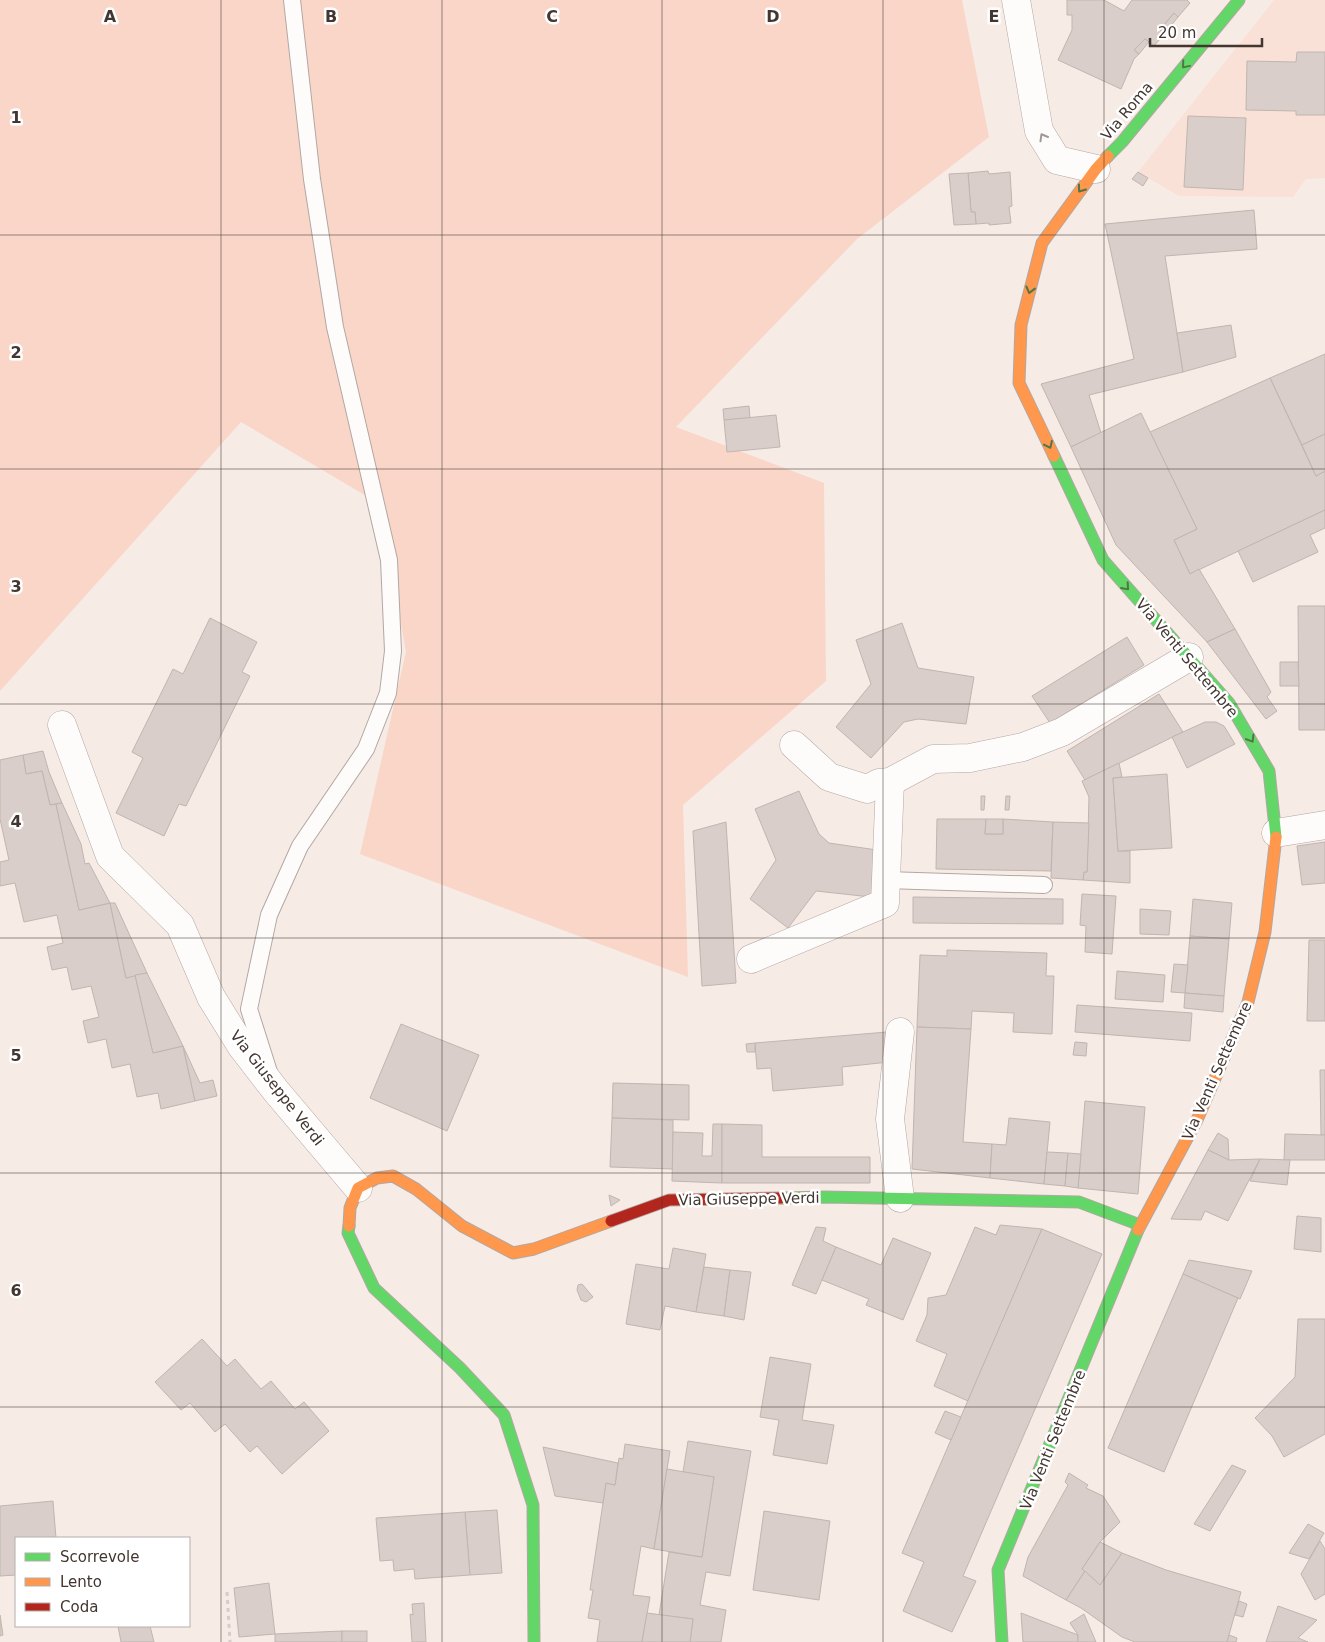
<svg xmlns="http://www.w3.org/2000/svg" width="1325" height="1642" viewBox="0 0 1325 1642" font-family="'DejaVu Sans',sans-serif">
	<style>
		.built { fill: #f9e1d7 }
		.green { fill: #f9d6c8 }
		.building { fill: #d9cec9; stroke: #c1b5b0 }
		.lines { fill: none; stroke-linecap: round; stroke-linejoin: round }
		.lane-casing { stroke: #b2a7a3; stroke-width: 18 }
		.street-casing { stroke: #b2a7a3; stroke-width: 29 }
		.fast-casing { stroke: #b2a7a3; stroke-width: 13 }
		.slow-casing { stroke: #b2a7a3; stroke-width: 13 }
		.jam-casing { stroke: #b2a7a3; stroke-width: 13 }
		.path { stroke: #d3cecc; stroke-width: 3; stroke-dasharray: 4 4; stroke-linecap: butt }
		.lane { stroke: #fefcfb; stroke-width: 16 }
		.street { stroke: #fefcfb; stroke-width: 28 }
		.fast { stroke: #63d668; stroke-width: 11 }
		.slow { stroke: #ff974d; stroke-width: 11 }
		.jam { stroke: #b3261e; stroke-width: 11 }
		.oneway { stroke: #507646 }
		.oneway2 { stroke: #a09996 }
		.grid { fill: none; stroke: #433630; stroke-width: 1; stroke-opacity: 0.55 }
		.labels { text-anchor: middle; stroke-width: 5; stroke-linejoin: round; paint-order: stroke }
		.street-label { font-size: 15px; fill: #433630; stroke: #fff }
		.grid-label { font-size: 16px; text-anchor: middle; font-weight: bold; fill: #433630; stroke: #fff; stroke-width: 5; stroke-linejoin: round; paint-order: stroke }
	</style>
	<rect width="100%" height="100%" fill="#f7ebe6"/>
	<path class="built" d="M 1274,0 L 1325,0 L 1325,178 L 1306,179 L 1293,197 L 1179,196 L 1138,172 Z"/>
	<path class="green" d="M 0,0 L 962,0 L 989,137 L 857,239 L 676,427 L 824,483 L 826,681 L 683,805 L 688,977 L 360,854 L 406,652 L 380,504 L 241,422 L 0,691 Z"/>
	<g class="building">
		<path d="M 1067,0 L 1104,0 L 1124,11 L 1132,0 L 1187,0 L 1190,3 L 1178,17 L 1174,13 L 1160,30 L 1165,33 L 1154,46 L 1145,39 L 1134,50 L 1139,54 L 1134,59 L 1121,89 L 1058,60 L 1072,30 L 1072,15 L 1067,15 Z"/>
		<path d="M 1174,13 L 1178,17 L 1165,33 L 1160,30 Z"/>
		<path d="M 1145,39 L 1149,42 L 1139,54 L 1134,50 Z"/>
		<path d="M 1297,52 L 1325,52 L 1325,115 L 1296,115 L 1296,111 L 1246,110 L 1247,61 L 1296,62 Z"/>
		<path d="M 1188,116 L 1246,118 L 1243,190 L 1184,187 Z"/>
		<path d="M 988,171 L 989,174 L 1010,172 L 1012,206 L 1009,207 L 1011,223 L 989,225 L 989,223 L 976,224 L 975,212 L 971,212 L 968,173 Z"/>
		<path d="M 1138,172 L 1148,178 L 1143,186 L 1132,179 Z"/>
		<path d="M 968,173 L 971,212 L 975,212 L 976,224 L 954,225 L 949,174 Z"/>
		<path d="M 1254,210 L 1257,249 L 1165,256 L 1183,372 L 1089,395 L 1101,433 L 1071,447 L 1041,384 L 1134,359 L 1105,224 Z"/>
		<path d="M 1231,325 L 1236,357 L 1183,372 L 1177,333 Z"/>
		<path d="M 1325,354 L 1325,434 L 1302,445 L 1270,378 Z"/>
		<path d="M 1270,378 L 1316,476 L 1325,471 L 1325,510 L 1190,574 L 1174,540 L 1197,529 L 1150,432 Z"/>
		<path d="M 749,406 L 750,418 L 724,420 L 723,409 Z"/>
		<path d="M 1141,413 L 1197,529 L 1174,540 L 1190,574 L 1199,569 L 1235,629 L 1207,642 L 1116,545 L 1071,447 Z"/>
		<path d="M 776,415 L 780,447 L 727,452 L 724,420 Z"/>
		<path d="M 1325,434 L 1325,471 L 1316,476 L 1302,445 Z"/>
		<path d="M 1325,510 L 1325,528 L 1310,535 L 1318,552 L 1253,582 L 1238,551 Z"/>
		<path d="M 1298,606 L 1325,606 L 1325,730 L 1299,730 Z"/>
		<path d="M 210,618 L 257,642 L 242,672 L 250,676 L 186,806 L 179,804 L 164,836 L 116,813 L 143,758 L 132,752 L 173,669 L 183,674 Z"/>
		<path d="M 902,623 L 918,668 L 974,677 L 966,724 L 918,719 L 904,722 L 871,758 L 836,727 L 871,684 L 856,640 Z"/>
		<path d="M 1235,629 L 1271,692 L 1267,697 L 1277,711 L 1266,719 L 1207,642 Z"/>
		<path d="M 1127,637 L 1144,665 L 1050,723 L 1032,696 Z"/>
		<path d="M 1280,662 L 1298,662 L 1299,686 L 1280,686 Z"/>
		<path d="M 1159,694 L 1183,732 L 1085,780 L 1067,751 Z"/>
		<path d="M 1205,722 L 1216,722 L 1224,726 L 1235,744 L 1187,768 L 1172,737 Z"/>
		<path d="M 43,751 L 49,772 L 62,803 L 50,805 L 42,771 L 26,774 L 23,755 Z"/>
		<path d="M 23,755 L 26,774 L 42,771 L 50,805 L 56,804 L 79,910 L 110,903 L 126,978 L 135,975 L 153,1053 L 183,1046 L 195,1101 L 161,1109 L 158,1093 L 137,1097 L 130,1064 L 112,1068 L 106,1039 L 88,1043 L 83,1021 L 99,1017 L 91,986 L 72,990 L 67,967 L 52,970 L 47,947 L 63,943 L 57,915 L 24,922 L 15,883 L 0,886 L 0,862 L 9,860 L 0,819 L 0,760 Z"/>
		<path d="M 1119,763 L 1122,777 L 1113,778 L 1118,851 L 1130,851 L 1130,883 L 1083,880 L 1084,872 L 1087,872 L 1089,797 L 1082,781 Z"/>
		<path d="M 1167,774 L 1172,848 L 1118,851 L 1113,778 Z"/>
		<path d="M 799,791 L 819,834 L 829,843 L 877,850 L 871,897 L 816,891 L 788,928 L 750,899 L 776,860 L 755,809 Z"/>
		<path d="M 981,796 L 985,796 L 984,810 L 981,810 Z"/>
		<path d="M 1006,796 L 1010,796 L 1009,810 L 1005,810 Z"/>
		<path d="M 62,803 L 81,844 L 85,864 L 89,863 L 110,903 L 79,910 L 56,804 Z"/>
		<path d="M 937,819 L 986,819 L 985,834 L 1003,834 L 1003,819 L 1053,822 L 1051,871 L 936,869 Z"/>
		<path d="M 986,819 L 1003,819 L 1003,834 L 985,834 Z"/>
		<path d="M 726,822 L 736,983 L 702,986 L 693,831 Z"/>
		<path d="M 1053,822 L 1089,823 L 1087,872 L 1084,872 L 1083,880 L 1051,878 Z"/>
		<path d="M 1325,842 L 1325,883 L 1302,885 L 1297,846 Z"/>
		<path d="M 1082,894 L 1116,896 L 1112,954 L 1085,952 L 1086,926 L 1080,925 Z"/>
		<path d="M 913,897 L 1063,899 L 1063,924 L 913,923 Z"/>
		<path d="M 1193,899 L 1232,903 L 1229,939 L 1190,936 Z"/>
		<path d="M 110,903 L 115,903 L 147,973 L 126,978 Z"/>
		<path d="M 1140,909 L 1171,911 L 1169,935 L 1140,934 Z"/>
		<path d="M 1190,936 L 1229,939 L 1224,996 L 1185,993 Z"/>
		<path d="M 1309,940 L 1325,940 L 1325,1021 L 1307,1021 Z"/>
		<path d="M 947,950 L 1047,953 L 1046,976 L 1054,976 L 1052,1034 L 1013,1032 L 1014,1013 L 972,1011 L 971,1029 L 917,1027 L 920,955 L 947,956 Z"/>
		<path d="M 1174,964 L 1188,965 L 1185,993 L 1171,992 Z"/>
		<path d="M 1117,971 L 1165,975 L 1163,1002 L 1115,999 Z"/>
		<path d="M 147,973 L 183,1046 L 153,1053 L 135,975 Z"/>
		<path d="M 1185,993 L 1224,996 L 1223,1012 L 1184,1008 Z"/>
		<path d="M 1077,1005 L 1192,1013 L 1190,1041 L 1075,1032 Z"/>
		<path d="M 401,1024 L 479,1055 L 447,1131 L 370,1098 Z"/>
		<path d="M 917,1027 L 971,1029 L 963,1142 L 992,1144 L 990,1178 L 912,1169 Z"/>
		<path d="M 887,1032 L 889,1062 L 842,1067 L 843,1085 L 773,1091 L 771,1068 L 757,1069 L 755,1043 Z"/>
		<path d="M 1075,1042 L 1087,1043 L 1086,1056 L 1073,1055 Z"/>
		<path d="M 755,1043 L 755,1052 L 747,1052 L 746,1044 Z"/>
		<path d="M 183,1046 L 200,1083 L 213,1080 L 217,1096 L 195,1101 Z"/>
		<path d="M 1320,1070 L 1325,1070 L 1325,1135 L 1321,1135 Z"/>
		<path d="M 613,1083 L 689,1085 L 689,1120 L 612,1118 Z"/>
		<path d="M 1085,1101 L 1145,1107 L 1138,1194 L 1078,1188 Z"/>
		<path d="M 612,1118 L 673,1120 L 673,1169 L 610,1167 Z"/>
		<path d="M 1009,1118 L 1050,1122 L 1044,1184 L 990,1178 L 992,1144 L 1006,1145 Z"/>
		<path d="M 713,1124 L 722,1124 L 722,1183 L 672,1181 L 673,1132 L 703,1133 L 702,1156 L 712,1156 Z"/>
		<path d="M 722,1124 L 762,1125 L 762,1157 L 870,1157 L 870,1183 L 722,1183 Z"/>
		<path d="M 1218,1133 L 1228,1139 L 1229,1160 L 1208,1150 Z"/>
		<path d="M 1285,1134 L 1325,1135 L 1325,1160 L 1284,1160 Z"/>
		<path d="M 1208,1150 L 1229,1160 L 1260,1159 L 1228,1221 L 1205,1211 L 1201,1220 L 1171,1219 Z"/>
		<path d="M 1047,1152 L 1068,1153 L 1065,1186 L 1044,1184 Z"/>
		<path d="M 1068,1153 L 1081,1154 L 1078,1188 L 1065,1186 Z"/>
		<path d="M 1260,1159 L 1290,1160 L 1287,1185 L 1250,1181 Z"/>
		<path d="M 609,1195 L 620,1200 L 611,1206 Z"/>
		<path d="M 1297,1216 L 1321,1218 L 1321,1252 L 1294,1249 Z"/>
		<path d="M 1000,1225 L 1042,1229 L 968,1401 L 934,1386 L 947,1354 L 916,1341 L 927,1315 L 928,1298 L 946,1295 L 975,1227 L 996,1235 Z"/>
		<path d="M 816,1227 L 826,1228 L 823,1241 L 836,1247 L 816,1294 L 792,1285 Z"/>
		<path d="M 1042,1229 L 1102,1254 L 963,1576 L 976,1581 L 952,1632 L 903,1611 L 924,1562 L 902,1553 Z"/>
		<path d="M 893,1238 L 931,1253 L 903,1320 L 866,1305 L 869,1299 L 822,1280 L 836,1247 L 881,1265 Z"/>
		<path d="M 673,1248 L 706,1254 L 696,1312 L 665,1306 L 660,1330 L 626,1324 L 636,1264 L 669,1269 Z"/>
		<path d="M 1189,1260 L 1252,1271 L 1240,1299 L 1183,1274 Z"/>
		<path d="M 704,1267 L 730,1270 L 724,1316 L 696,1312 Z"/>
		<path d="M 730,1270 L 751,1272 L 744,1320 L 724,1316 Z"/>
		<path d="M 1183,1274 L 1238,1298 L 1164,1472 L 1108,1448 Z"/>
		<path d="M 582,1284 L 593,1297 L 586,1302 L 581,1300 L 577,1290 L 578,1285 Z"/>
		<path d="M 1298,1319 L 1325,1319 L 1325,1434 L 1284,1457 L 1272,1436 L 1255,1418 L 1295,1377 Z"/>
		<path d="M 202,1339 L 227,1366 L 235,1359 L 261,1389 L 271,1381 L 295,1409 L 304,1402 L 329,1431 L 282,1474 L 257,1446 L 250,1452 L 225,1424 L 215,1432 L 190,1403 L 181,1410 L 155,1382 Z"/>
		<path d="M 770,1357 L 811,1364 L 802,1420 L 834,1425 L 827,1464 L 773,1455 L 779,1420 L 760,1417 Z"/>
		<path d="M 945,1411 L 961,1417 L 951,1440 L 935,1433 Z"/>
		<path d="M 688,1441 L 751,1451 L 730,1576 L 706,1572 L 700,1605 L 726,1610 L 721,1642 L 690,1642 L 693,1619 L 659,1615 L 669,1552 L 702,1557 L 714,1477 L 683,1472 Z"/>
		<path d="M 625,1444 L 670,1451 L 654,1549 L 641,1546 L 633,1595 L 650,1597 L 642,1642 L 597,1642 L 600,1620 L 588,1618 L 593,1590 L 590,1590 L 606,1483 L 615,1485 L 619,1458 L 623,1459 Z"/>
		<path d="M 543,1447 L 618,1463 L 615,1485 L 606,1483 L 603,1503 L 555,1496 Z"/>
		<path d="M 1232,1465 L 1246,1471 L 1210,1531 L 1194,1524 Z"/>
		<path d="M 667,1469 L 714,1477 L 702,1557 L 654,1549 Z"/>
		<path d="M 1069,1473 L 1088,1485 L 1086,1488 L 1103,1496 L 1120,1522 L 1100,1542 L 1082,1569 L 1085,1571 L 1066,1600 L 1023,1576 L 1028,1557 L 1068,1485 L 1065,1482 Z"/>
		<path d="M 53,1501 L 56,1538 L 16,1538 L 16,1575 L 0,1576 L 0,1506 Z"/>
		<path d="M 497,1510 L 502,1573 L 470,1575 L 465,1512 Z"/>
		<path d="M 764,1511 L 830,1521 L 819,1600 L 753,1590 Z"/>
		<path d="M 465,1512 L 470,1575 L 415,1579 L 414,1569 L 394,1571 L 393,1560 L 380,1561 L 376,1518 Z"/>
		<path d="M 1308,1524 L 1324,1533 L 1309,1559 L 1289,1553 Z"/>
		<path d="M 1320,1541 L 1325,1549 L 1325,1594 L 1315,1600 L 1301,1574 Z"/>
		<path d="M 1100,1542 L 1122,1553 L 1100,1585 L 1082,1569 Z"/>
		<path d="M 1122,1553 L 1166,1570 L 1241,1592 L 1227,1642 L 1135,1642 L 1122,1637 L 1081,1608 L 1066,1600 L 1085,1571 L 1100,1585 Z"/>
		<path d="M 269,1583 L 275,1634 L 239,1637 L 234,1588 Z"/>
		<path d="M 1239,1601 L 1247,1604 L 1243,1617 L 1235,1615 Z"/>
		<path d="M 424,1603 L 426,1642 L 412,1642 L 410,1614 L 413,1615 L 412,1604 Z"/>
		<path d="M 1278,1606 L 1317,1620 L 1298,1638 L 1308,1642 L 1266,1642 Z"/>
		<path d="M 647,1613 L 693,1619 L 690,1642 L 642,1642 Z"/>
		<path d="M 1021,1613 L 1078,1635 L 1078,1642 L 1023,1642 Z"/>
		<path d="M 1084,1614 L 1096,1642 L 1078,1642 L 1078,1635 L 1070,1623 Z"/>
		<path d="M 0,1615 L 3,1635 L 0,1636 Z"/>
		<path d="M 118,1626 L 150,1626 L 154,1642 L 121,1642 Z"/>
		<path d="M 342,1631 L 342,1642 L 275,1642 L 275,1634 Z"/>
		<rect x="342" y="1631" width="25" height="11"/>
		<path d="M 1229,1635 L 1237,1638 L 1236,1642 L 1227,1642 Z"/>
	</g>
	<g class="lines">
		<defs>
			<g id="lane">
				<path d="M 886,880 L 1044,885"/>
				<path d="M 269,1072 L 249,1009 L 269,915 L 300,846 L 366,749 L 388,693 L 393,651 L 389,560 L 335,327 L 312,179 L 292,0"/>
			</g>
			<g id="street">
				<path d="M 1016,0 L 1039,131 L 1057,160 L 1096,169"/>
				<path d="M 62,725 L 110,856 L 180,925 L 211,997 L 242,1047 L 276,1091 L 358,1188"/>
				<path d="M 794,745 L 829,777 L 867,789 L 879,783 L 890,782 L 933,759 L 970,758 L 1023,747 L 1062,732 L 1189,657"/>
				<path d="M 1276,833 L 1325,825"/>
				<path d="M 751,959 L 885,903 L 890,782"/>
				<path d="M 900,1032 L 890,1119 L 900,1198"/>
			</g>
			<g id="fast">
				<path d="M 1108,156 L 1122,142 L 1239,0"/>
				<path d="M 1054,456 L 1103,560 L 1229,703 L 1269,771 L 1276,837"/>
				<path d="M 781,1198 L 825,1197 L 1079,1202 L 1140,1225"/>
				<path d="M 349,1226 L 348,1233 L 374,1288 L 460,1368 L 504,1415 L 533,1505 L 534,1642"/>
				<path d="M 1002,1642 L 998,1570 L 1138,1230"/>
			</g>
			<g id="slow">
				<path d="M 1054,456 L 1019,383 L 1021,325 L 1042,243 L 1096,169 L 1108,156"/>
				<path d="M 349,1226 L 350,1208 L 358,1188 L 377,1178 L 393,1176 L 416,1189 L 462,1226 L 513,1253 L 534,1249 L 611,1221"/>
				<path d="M 1138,1230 L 1197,1120 L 1248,1002 L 1265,932 L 1276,837"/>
			</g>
			<path id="jam" d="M 611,1221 L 669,1200 L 781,1198"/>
		</defs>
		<use href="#lane" class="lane-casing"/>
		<use href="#street" class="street-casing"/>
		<use href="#fast" class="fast-casing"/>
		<use href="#slow" class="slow-casing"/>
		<use href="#jam" class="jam-casing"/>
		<path class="path" d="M 227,1592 L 230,1642"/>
		<use href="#lane" class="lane"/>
		<use href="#street" class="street"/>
		<use href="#fast" class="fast"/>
		<use href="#slow" class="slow"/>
		<use href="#jam" class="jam"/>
	</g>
	<defs><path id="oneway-chevron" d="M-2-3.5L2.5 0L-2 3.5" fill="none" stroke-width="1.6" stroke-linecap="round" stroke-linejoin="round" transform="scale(1.25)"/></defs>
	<g class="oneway">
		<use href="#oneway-chevron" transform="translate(1185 65) rotate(130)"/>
		<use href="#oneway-chevron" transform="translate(1081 189) rotate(126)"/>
		<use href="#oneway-chevron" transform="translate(1030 290) rotate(104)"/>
		<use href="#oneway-chevron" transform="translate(1049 445) rotate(65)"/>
		<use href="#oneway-chevron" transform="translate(1126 587) rotate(49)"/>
		<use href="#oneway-chevron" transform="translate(1251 739) rotate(59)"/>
	</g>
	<use class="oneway2" href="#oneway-chevron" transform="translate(1043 137) rotate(-120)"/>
	<path class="grid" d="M 221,0 L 221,1642M 442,0 L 442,1642M 662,0 L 662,1642M 883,0 L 883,1642M 1104,0 L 1104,1642M 0,235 L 1325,235M 0,469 L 1325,469M 0,704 L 1325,704M 0,938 L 1325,938M 0,1173 L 1325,1173M 0,1407 L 1325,1407"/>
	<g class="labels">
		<g class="street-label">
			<text transform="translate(1127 111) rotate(-50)" y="5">Via Roma</text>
			<text transform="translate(1187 658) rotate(50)" y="5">Via Venti Settembre</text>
			<text transform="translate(1217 1071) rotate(-66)" y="5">Via Venti Settembre</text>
			<text transform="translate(277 1088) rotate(52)" y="5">Via Giuseppe Verdi</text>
			<text transform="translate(749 1199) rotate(-1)" y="5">Via Giuseppe Verdi</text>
			<text transform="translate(1053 1440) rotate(-68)" y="5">Via Venti Settembre</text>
		</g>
	</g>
	<g class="grid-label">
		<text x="110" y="22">A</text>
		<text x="331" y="22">B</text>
		<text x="552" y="22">C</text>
		<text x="773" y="22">D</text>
		<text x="994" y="22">E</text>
		<text x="16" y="123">1</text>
		<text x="16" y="358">2</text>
		<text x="16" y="592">3</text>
		<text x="16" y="827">4</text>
		<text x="16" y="1061">5</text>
		<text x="16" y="1296">6</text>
	</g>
	<rect x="15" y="1537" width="175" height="90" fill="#ffffff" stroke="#b4afac"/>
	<rect x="25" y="1553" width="25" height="8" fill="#63d668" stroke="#b4afac"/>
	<text x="60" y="1562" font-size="15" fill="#433630">Scorrevole</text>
	<rect x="25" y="1578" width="25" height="8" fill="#ff974d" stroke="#b4afac"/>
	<text x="60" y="1587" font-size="15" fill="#433630">Lento</text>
	<rect x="25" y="1603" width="25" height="8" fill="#b3261e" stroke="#b4afac"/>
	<text x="60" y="1612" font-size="15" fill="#433630">Coda</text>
	<path d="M1150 38v8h112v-8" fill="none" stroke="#433630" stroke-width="2.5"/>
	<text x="1158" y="38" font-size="15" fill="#433630" stroke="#ffffff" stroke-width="4" paint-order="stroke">20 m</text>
</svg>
